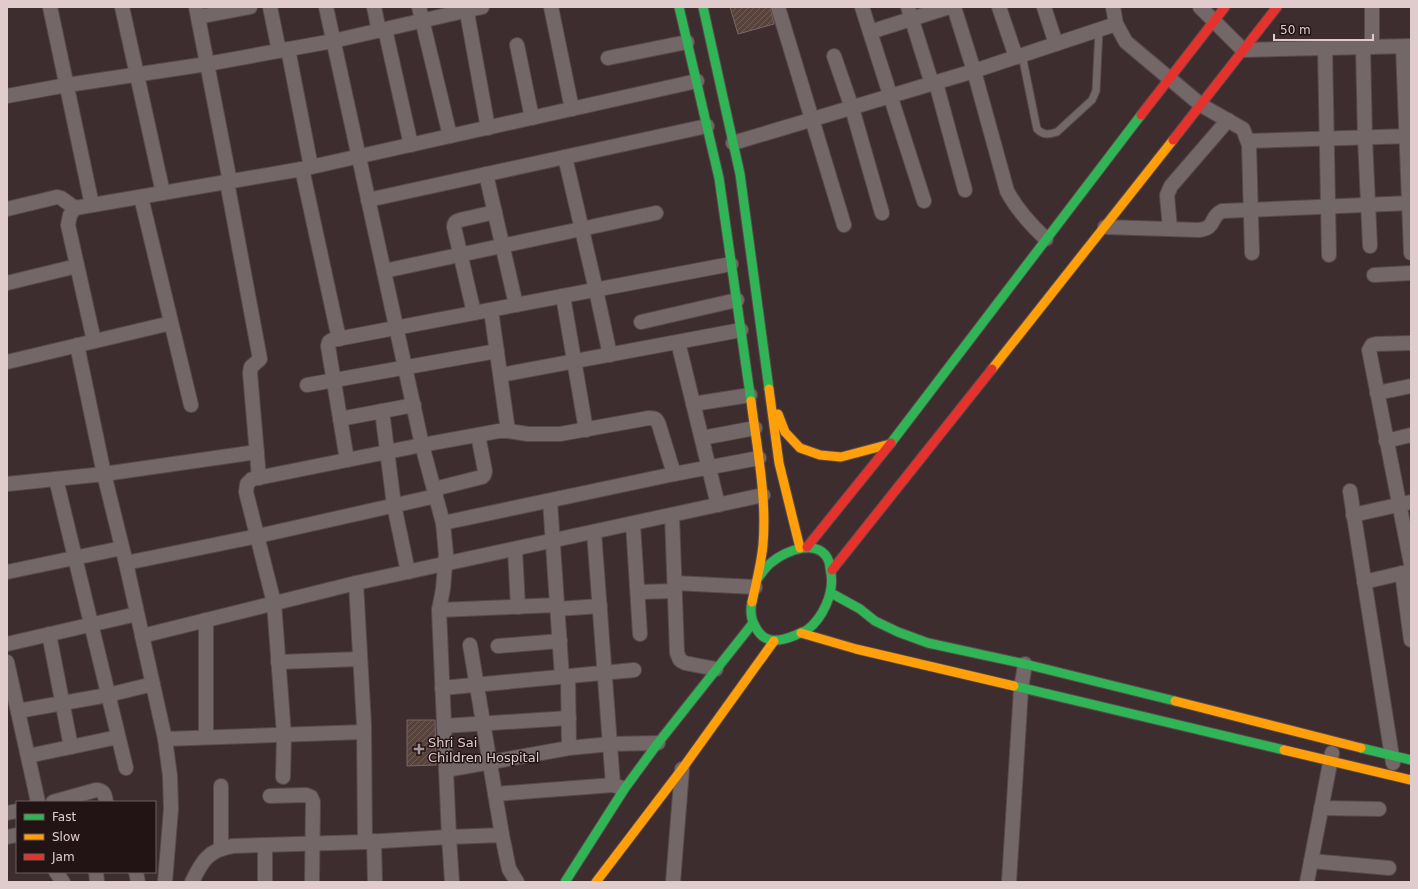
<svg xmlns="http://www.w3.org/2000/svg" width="1418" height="889" viewBox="0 0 1418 889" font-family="'DejaVu Sans',sans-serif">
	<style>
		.building { fill: url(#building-hatch); stroke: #766967 }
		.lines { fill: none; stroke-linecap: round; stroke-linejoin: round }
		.lane-casing { stroke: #584a4c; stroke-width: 9 }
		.street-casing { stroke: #584a4c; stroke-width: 16 }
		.fast-casing { stroke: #584a4c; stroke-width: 11 }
		.slow-casing { stroke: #584a4c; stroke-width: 11 }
		.jam-casing { stroke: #584a4c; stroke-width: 11 }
		.lane { stroke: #746768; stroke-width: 7 }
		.street { stroke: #746768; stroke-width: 14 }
		.fast { stroke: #30b455; stroke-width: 9 }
		.slow { stroke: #ff9f0a; stroke-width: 9 }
		.jam { stroke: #e5322d; stroke-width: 9 }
		.poi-dot { fill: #a79496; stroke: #221415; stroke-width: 1.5 }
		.labels { text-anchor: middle; stroke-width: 3; stroke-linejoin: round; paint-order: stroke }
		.poi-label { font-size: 13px; fill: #e0cccd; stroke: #221415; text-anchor: start }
	</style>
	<defs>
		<pattern id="building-hatch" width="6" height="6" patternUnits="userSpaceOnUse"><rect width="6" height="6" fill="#57423c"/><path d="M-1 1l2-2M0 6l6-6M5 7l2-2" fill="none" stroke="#6f5c57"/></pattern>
	</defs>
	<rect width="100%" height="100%" fill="#3d2d2f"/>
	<g class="building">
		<path d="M 730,7 L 770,7 L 774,24 L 738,34 Z"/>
		<path d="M 407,720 L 435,720 L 436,765 L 407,766 Z"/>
	</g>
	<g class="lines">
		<defs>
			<path id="lane" d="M 1022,55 L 1037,129 C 1043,135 1048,135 1057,132 L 1092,100 L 1096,91 L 1099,30"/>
			<g id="street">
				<path d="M 50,7 L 92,205"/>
				<path d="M 122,7 L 163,193"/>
				<path d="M 196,7 L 230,182"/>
				<path d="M 270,7 L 279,51"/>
				<path d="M 326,7 L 422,445 L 443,523 L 446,554 L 443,589 L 439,610 L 449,837 L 502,835 L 509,869 L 517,882"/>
				<path d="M 374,7 L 379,31"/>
				<path d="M 419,7 L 450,136"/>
				<path d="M 466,7 L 488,128"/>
				<path d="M 551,7 L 572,109"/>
				<path d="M 778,7 L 844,225"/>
				<path d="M 862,7 L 924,201"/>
				<path d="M 908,7 L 932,84"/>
				<path d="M 954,7 L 974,71 L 1007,191 C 1017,210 1030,224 1046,239"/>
				<path d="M 999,7 L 1016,57"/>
				<path d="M 1044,7 L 1056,44"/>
				<path d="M 1113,7 L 1116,24 L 1126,42 L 1201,105 L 1243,129 L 1249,145 L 1252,253"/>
				<path d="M 1200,7 L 1243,50 L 1411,46"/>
				<path d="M 198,17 L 250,7"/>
				<path d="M 385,29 L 411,145"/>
				<path d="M 870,32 L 949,7"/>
				<path d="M 517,45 L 532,118"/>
				<path d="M 1363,47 L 1365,138 L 1370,246"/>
				<path d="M 1372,47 L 1372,7"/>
				<path d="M 1403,47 L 1411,253"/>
				<path d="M 1325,48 L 1329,255"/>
				<path d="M 288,49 L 311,167"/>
				<path d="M 834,56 L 852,108 L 882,213"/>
				<path d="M 608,58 L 687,42"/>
				<path d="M 936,83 L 965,190"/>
				<path d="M 7,96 L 67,85 L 207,64 L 333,41 L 482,7"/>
				<path d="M 1248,141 L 1411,136"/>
				<path d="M 733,143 L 974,71 L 1116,24"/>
				<path d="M 565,157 L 596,290 L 610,355"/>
				<path d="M 302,169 L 339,339"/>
				<path d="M 486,174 L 516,305"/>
				<path d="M 227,182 L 260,359 L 251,367 L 250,373 L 259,478"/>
				<path d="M 141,197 L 191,405"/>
				<path d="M 368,200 L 707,126"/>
				<path d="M 7,209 L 57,197 L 61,198 L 75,208"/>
				<path d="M 1105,227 L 1199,230 C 1217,228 1209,217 1222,211 L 1411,203"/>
				<path d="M 1170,229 L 1167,195 L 1171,186 L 1228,120"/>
				<path d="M 384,271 L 656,213"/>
				<path d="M 1374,275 L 1411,273"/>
				<path d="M 7,283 L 77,266"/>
				<path d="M 563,296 L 586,430"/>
				<path d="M 491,310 L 508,431"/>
				<path d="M 474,313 L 454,227 C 454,222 456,221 460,220 L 495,212"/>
				<path d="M 641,322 L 737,300"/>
				<path d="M 94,341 L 68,225 L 70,215 L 75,208 L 302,169 L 697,81"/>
				<path d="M 678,342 L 718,505"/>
				<path d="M 1411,343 L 1376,344 L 1372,345 L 1369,350 L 1411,564"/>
				<path d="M 77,345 L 104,474 L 126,563 L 165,739 L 170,776 L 171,809 L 165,882"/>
				<path d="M 7,362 L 171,323"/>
				<path d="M 501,375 L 741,330"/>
				<path d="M 307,385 L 497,351"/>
				<path d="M 1377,393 L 1411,386"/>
				<path d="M 693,404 L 750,395"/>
				<path d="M 382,411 L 394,505 L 408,572"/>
				<path d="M 340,419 L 414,405"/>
				<path d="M 702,438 L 755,428"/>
				<path d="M 1386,441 L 1411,435"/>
				<path d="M 347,460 L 328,346 L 329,342 L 332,340 L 731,264"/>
				<path d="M 56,479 L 126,768"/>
				<path d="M 7,484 L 104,474 L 257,452"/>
				<path d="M 434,489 L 482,477 L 484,475 L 485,471 L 478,435"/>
				<path d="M 1350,491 L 1393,763"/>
				<path d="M 550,501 L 562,677"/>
				<path d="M 672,515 L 677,653 L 680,660 L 685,663 L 716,669"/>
				<path d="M 1353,515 L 1411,502"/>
				<path d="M 443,523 L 674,474 L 759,458"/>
				<path d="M 633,524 L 640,634"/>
				<path d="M 594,532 L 613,785"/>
				<path d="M 515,549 L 518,607"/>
				<path d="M 126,563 L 258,536 L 436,496"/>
				<path d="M 7,572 L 122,548"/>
				<path d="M 1402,573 L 1411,640"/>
				<path d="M 1364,582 L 1411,571"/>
				<path d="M 356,583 L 364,725 L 365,842"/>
				<path d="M 675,583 L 755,587"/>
				<path d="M 638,592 L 675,591"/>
				<path d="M 557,609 L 600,606"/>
				<path d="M 439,610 L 557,605"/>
				<path d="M 206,620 L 206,737"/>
				<path d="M 49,634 L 71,747"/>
				<path d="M 142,636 L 356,583 L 763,495"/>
				<path d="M 7,644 L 137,614"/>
				<path d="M 470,645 L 502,835"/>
				<path d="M 498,646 L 560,641"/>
				<path d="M 7,662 L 38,802"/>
				<path d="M 278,662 L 360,659"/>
				<path d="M 568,676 L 569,748"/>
				<path d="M 442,688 L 634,670"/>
				<path d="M 18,711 L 108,695 L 153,684"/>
				<path d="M 444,726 L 569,718"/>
				<path d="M 165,739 L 364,732"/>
				<path d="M 28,756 L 118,737"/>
				<path d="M 446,770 L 569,748 L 610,744 L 658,743"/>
				<path d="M 283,777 L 284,735 L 274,603 L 246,492 L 247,484 L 252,479 L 422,445 L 499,431 L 508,431 L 528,434 L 560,434 L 649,418 C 655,418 657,419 659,425 L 674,474"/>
				<path d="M 221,786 L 221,848"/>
				<path d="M 495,794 L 613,785 L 622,788"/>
				<path d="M 270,796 L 306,795 L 311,797 L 313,802 L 312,882"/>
				<path d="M 53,802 L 96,790 C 104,790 105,795 106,802"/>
				<path d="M 1321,808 L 1379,809"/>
				<path d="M 7,813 L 17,811"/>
				<path d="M 7,837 L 17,835"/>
				<path d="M 374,841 L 375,882"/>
				<path d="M 265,845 L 265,882"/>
				<path d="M 1311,861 L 1389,868"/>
				<path d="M 56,872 L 63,882"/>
				<path d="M 96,872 L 97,882"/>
				<path d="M 136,872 L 138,882"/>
				<path d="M 192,882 C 202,861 208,850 233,846 L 365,842 L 449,837 L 452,882"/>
				<path d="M 673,882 L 682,769"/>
				<path d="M 1009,882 L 1021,689 L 1025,664"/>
				<path d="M 1307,882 L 1332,753"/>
			</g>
			<g id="fast">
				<path d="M 679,7 L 719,178 L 751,401"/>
				<path d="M 703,7 L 740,174 L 769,389"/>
				<path d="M 891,443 L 1141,115"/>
				<path d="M 831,593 L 860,609 L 875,621 L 898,632 L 928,643 L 1025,664 L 1175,701"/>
				<path d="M 752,602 C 750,610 751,620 755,626 C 764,645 779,642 796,635 C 799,633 804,632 807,630 C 823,618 834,593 831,574 C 830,570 830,565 829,562 C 821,537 786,550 772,562 C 766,566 762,573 758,578"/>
				<path d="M 1014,686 L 1284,750"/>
				<path d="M 1361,748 L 1411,760"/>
				<path d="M 565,882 L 625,788 L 658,743 L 753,623"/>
			</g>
			<g id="slow">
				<path d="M 992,369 L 1173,140"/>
				<path d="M 769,389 L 779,463 L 800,548"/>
				<path d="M 751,401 C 757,449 767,497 763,545 C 761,565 756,583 752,602"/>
				<path d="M 778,414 L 785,432 L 800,448 L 820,455 L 841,457 L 890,444"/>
				<path d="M 801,633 L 856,649 L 1014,686"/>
				<path d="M 1175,701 L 1361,748"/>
				<path d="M 1284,750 L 1411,780"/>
				<path d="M 596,882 L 682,769 L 774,641"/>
			</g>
			<g id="jam">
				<path d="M 1141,115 L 1225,7"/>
				<path d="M 1173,140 L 1277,7"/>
				<path d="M 807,547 L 891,443"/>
				<path d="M 832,570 L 992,369"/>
			</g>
		</defs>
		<use href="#lane" class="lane-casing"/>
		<use href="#street" class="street-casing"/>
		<use href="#fast" class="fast-casing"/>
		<use href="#slow" class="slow-casing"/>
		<use href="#jam" class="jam-casing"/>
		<use href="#lane" class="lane"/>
		<use href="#street" class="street"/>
		<use href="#fast" class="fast"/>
		<use href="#slow" class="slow"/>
		<use href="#jam" class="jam"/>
	</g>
	<path class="poi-dot" d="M417 743h4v4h4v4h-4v4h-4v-4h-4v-4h4z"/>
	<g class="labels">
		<g class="poi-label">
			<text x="428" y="747">Shri Sai<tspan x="428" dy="15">Children Hospital</tspan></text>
		</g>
	</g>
	<rect width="1418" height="889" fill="none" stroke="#e0cccd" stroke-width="16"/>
	<rect x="16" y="801" width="140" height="72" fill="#221415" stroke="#6e5e5f"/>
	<rect x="24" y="814" width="20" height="6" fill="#30b455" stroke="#6e5e5f"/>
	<text x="52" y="821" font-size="12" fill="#e0cccd">Fast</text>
	<rect x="24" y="834" width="20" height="6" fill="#ff9f0a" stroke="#6e5e5f"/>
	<text x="52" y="841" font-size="12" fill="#e0cccd">Slow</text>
	<rect x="24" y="854" width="20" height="6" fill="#e5322d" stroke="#6e5e5f"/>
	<text x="52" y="861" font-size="12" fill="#e0cccd">Jam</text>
	<path d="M1274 34v6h99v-6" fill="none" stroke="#e0cccd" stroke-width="2"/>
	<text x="1280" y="34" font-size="12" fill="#e0cccd" stroke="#221415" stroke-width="3" paint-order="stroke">50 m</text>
</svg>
